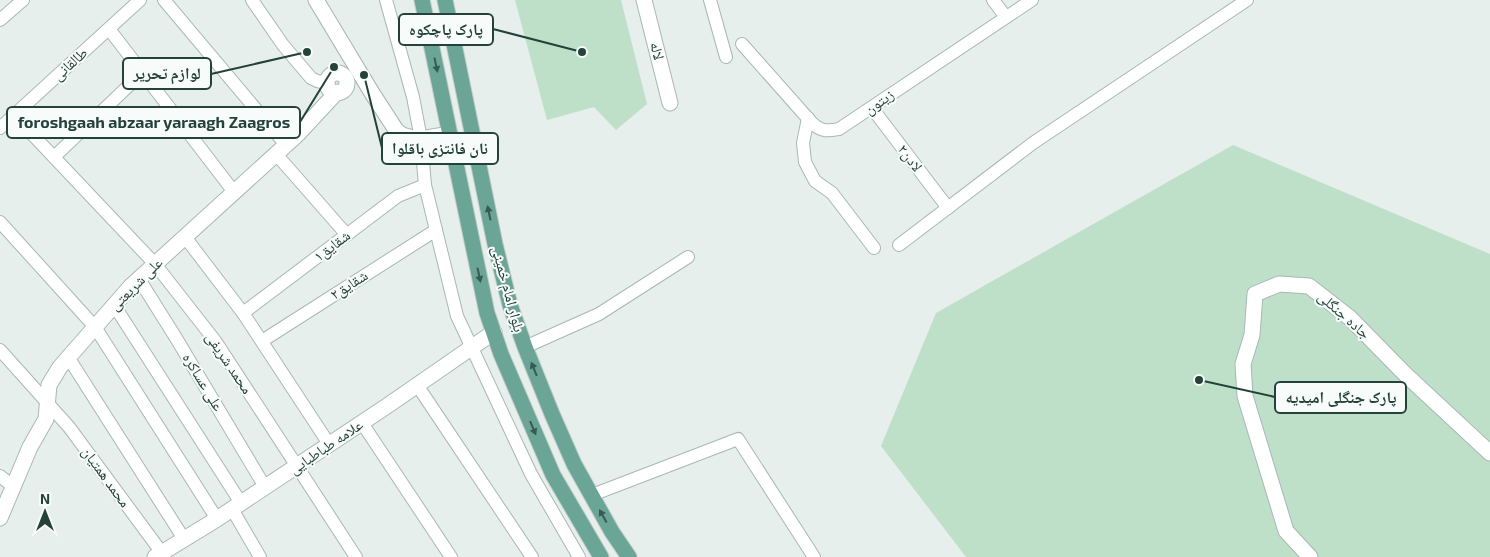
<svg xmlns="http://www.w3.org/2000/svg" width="1490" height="557" viewBox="0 0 1490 557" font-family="'Exo 2','Noto Naskh Arabic',sans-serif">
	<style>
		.green { fill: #bfe0c8 }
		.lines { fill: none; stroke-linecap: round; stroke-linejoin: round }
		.minor-casing { stroke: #a8b8b2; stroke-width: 14 }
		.tertiary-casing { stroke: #a8b8b2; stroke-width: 17 }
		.primary-casing { stroke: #c2cac8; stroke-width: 17 }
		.minor { stroke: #fff; stroke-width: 12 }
		.tertiary { stroke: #fff; stroke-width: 15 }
		.primary { stroke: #6aa596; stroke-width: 15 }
		.oneway { fill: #365b51 }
		.labels { text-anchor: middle; stroke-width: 4; stroke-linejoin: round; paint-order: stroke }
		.street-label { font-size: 15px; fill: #24423a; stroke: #f7fbf9 }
		.leader { fill: none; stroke: #24423a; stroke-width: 2 }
		.callout-dot { fill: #24423a; stroke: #f7fbf9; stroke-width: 2 }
		.callout { fill: #f7fbf9; stroke: #24423a; stroke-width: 2 }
		.callout-label { font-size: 16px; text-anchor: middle; font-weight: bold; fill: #24423a }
	</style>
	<rect width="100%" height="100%" fill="#e6efeb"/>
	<g class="green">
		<path d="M 515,0 L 621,0 L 647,104 L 616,130 L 594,107 L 547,120 Z"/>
		<path d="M 1233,145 L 1490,254 L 1490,557 L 966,557 L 881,446 L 936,313 Z"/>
	</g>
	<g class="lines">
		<defs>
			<g id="minor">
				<path d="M 164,0 L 286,145"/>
				<path d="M 252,0 L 283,45 L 311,78 L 317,81 L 328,83"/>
				<path d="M 386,0 L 413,97 L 421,139 L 425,185 L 457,316 L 531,474 L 579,557"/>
				<path d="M 710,0 L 726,57"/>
				<path d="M 993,0 L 1006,17"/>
				<path d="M 0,20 L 23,0"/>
				<path d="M 109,29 L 234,192"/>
				<path d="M 742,44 L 812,123 C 822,132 827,131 839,129 L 1032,0"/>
				<path d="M 872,108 L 948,208"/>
				<path d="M 14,115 L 155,264 L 216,342 L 356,557"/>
				<path d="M 808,118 L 803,143 L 805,162 L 815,181 L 832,193 L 874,248"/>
				<path d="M 0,128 L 140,0"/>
				<path d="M 276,154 L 347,235"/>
				<path d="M 54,157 L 142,73"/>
				<path d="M 0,222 L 95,327 L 217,519"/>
				<path d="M 185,237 L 243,313 L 329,444"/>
				<path d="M 899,245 L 1033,143 L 1247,0"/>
				<path d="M 139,279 L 176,338 L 265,487"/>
				<path d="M 114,305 L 241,503"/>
				<path d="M 243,313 L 398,196 L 425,185"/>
				<path d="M 262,341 L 436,230"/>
				<path d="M 525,347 L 599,314 L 688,257"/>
				<path d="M 0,350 L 69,427 L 162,553 L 162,557"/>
				<path d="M 68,357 L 184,539"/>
				<path d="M 417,385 L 532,557"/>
				<path d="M 362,423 L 451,557"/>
				<path d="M 0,476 L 14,487"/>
				<path d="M 592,495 L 738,439 L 814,557"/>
				<path d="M 232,509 L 260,557"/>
			</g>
			<g id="tertiary">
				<path d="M 316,0 L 372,93 L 396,130 L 402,135 L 413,138 L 421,139 L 450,134"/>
				<path d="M 644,0 L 670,103"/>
				<circle cx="337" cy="83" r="10"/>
				<path d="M 0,518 L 30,447 L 46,419 L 49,385 L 60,367 L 131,286 L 298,134 L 337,92"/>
				<path d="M 155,557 L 217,519 L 387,406 L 494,332"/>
				<path d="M 1310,557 L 1286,531 L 1245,396 L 1243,364 L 1252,335 L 1255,294 L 1279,284 L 1309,286 L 1350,318 L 1405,374 L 1490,453"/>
			</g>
			<g id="primary">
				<path d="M 422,0 L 487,313 L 501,354 L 553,475 L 601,557"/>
				<path d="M 445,0 L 495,244 L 510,305 L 525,347 L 552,414 L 574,464 L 612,532 L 629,557"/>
			</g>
		</defs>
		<use href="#minor" class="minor-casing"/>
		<use href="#tertiary" class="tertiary-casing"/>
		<use href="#primary" class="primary-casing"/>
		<use href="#minor" class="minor"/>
		<use href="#tertiary" class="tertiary"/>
		<use href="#primary" class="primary"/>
	</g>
	<defs><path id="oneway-solid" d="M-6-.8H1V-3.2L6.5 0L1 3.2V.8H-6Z" transform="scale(1.25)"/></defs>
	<g class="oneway">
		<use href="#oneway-solid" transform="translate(436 65) rotate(78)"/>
		<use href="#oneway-solid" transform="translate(489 213) rotate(-102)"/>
		<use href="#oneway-solid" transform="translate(479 275) rotate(78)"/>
		<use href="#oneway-solid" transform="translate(534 369) rotate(-112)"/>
		<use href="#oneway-solid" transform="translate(533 428) rotate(67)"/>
		<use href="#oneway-solid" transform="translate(603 516) rotate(-119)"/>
	</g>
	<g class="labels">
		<g class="street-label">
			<text transform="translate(657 51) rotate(76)" y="5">لاله</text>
			<text transform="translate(70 64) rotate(-42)" y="5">طالقانی</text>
			<text transform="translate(879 102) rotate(-35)" y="5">زیتون</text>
			<text transform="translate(910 158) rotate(53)" y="5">لادن۲</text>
			<text transform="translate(332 246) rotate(-37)" y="5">شقایق۱</text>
			<text transform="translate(136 284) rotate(-45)" y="5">علی شریعتی</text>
			<text transform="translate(349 285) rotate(-33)" y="5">شقایق۲</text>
			<text transform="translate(508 289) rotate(75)" y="5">بلوار امام خمینی</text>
			<text transform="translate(1344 315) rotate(41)" y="5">جاده جنگلی</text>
			<text transform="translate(229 363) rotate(56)" y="5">محمد شریفی</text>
			<text transform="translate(203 382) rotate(59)" y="5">علی عساکره</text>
			<text transform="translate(326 447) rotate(-34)" y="5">علامه طباطبایی</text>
			<text transform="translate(106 477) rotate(54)" y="5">محمد همتیان</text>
		</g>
	</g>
	<path class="leader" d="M582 52L493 29M307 52L211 74M334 67L300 122M364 75L382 148M1199 380L1275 397"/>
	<g class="callout-dot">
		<circle cx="582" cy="52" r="5"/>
		<circle cx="307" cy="52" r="5"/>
		<circle cx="334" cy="67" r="5"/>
		<circle cx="364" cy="75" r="5"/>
		<circle cx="1199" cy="380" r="5"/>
	</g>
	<g class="callout">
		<rect x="399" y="14" width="94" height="31" rx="5"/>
		<rect x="123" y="58" width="88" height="31" rx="5"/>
		<rect x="7" y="107" width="293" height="31" rx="5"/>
		<rect x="382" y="133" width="116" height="31" rx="5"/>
		<rect x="1275" y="382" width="131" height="31" rx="5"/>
	</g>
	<g class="callout-label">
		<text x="446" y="35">پارک پاچکوه</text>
		<text x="167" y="79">لوازم تحریر</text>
		<text x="154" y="128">foroshgaah abzaar yaraagh Zaagros</text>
		<text x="440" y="154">نان فانتزی باقلوا</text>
		<text x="1341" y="403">پارک جنگلی امیدیه</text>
	</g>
	<g transform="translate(45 512)" stroke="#f7fbf9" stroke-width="4" paint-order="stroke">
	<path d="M0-4L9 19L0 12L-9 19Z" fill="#24423a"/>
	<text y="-8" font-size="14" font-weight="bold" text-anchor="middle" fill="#24423a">N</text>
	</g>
</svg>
